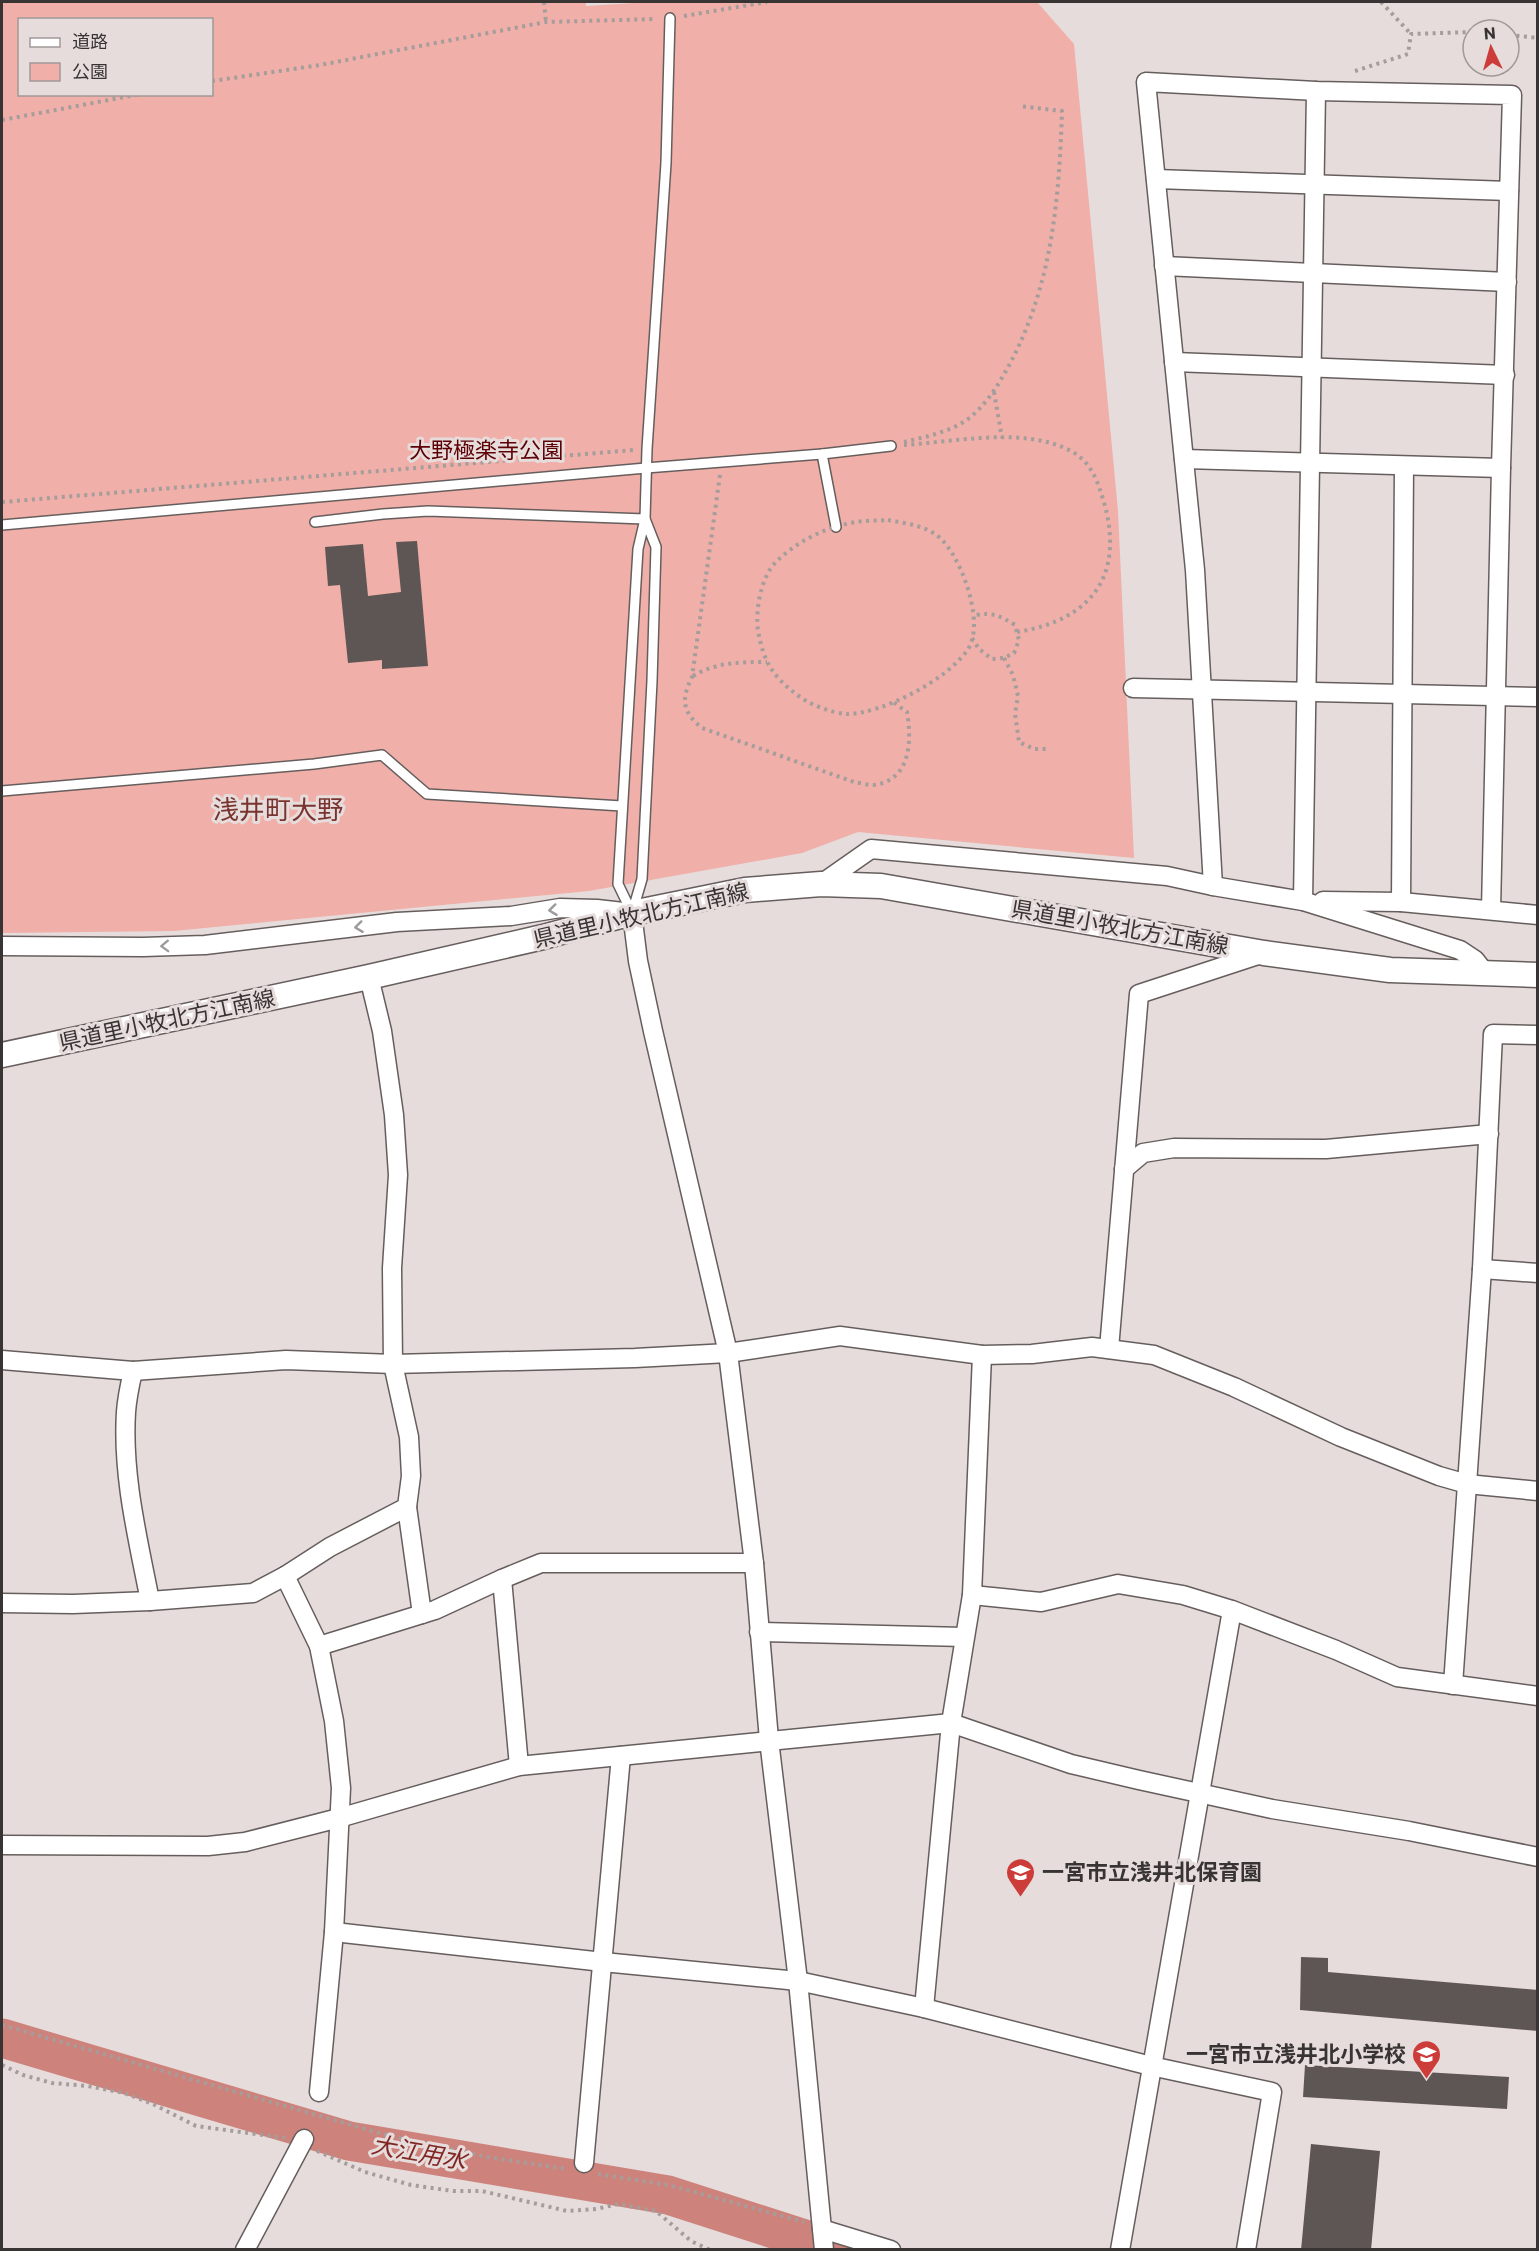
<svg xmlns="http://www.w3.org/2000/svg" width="1539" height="2251" viewBox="0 0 1539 2251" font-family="Commissioner,'Noto Sans JP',sans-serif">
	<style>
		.green { fill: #f0afa8; fill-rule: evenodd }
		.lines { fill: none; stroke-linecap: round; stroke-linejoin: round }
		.river { stroke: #cd837b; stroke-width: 39 }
		.building { fill: #5e5655 }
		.lane-casing { stroke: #665e5d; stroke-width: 12 }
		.street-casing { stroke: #665e5d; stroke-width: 21 }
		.secondary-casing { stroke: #665e5d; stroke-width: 27 }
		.path { stroke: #a59d9c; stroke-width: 4; stroke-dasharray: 3 4.5; stroke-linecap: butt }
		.lane { stroke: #fff; stroke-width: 9 }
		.street { stroke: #fff; stroke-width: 18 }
		.secondary { stroke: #fff; stroke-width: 24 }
		.oneway { stroke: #9c9a9a }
		.labels { text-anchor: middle; stroke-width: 6; stroke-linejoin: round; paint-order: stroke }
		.park-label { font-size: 22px; fill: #5c0005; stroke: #e6dcdb }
		.street-label { font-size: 22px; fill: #383434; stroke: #e6dcdb }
		.poi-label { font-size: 22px; font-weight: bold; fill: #383434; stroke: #e6dcdb; text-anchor: start }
		.water-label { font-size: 24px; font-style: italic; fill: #802724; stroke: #e6dcdb }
		.quarter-label { font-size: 26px; fill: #7a342f; stroke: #e6dcdb }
	</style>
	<rect width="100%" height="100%" fill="#e6dcdb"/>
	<path class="green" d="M 2,2 L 586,2 L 586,6 L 651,2 L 1037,2 L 1074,44 L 1118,511 L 1134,858 L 858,832 L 802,853 L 589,891 L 174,931 L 2,933 ZM 20,20 L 212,20 L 212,94 L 20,94 Z"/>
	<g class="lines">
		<path class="river" d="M 2,2038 L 349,2141 L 668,2195 L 839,2250"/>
	</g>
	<g class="building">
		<path d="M 417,541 L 428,666 L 382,669 L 382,660 L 348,663 L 340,585 L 328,586 L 325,547 L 363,544 L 368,596 L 401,592 L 396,542 Z"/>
		<path d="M 1301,1957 L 1328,1958 L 1328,1972 L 1538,1990 L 1538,2031 L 1300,2010 Z"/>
		<path d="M 1305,2065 L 1509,2077 L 1507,2109 L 1303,2097 Z"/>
		<path d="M 1311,2144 L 1380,2151 L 1371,2250 L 1301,2250 Z"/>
	</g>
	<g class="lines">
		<defs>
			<g id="lane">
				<path d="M 822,454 L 836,527"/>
				<path d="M 645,519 L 656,547 L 652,681 L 642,879 L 632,913 L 618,884 L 638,549 Z"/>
				<path d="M 315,522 L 383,514 L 428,511 L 645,519 L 647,449 L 666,163 L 670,18"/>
				<path d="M 2,525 L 646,468 L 822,454 L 891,446"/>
				<path d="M 2,791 L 314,764 L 382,755 L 427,794 L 622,806"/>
			</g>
			<g id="street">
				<path d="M 1156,179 L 1509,191"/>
				<path d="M 1164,266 L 1507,282"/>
				<path d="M 1174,362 L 1505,375"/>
				<path d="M 1184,459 L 1501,468"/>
				<path d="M 1133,688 L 1538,697"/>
				<path d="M 821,884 L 871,849 L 1167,876 L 1213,886 L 1303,901 L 1460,950 L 1475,960 L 1486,974"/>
				<path d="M 1213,886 L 1195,570 L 1146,82 L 1316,91 L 1512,95 L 1501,468 L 1491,910"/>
				<path d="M 1303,901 L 1316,91"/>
				<path d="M 1323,901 L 1401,902 L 1538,915"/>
				<path d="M 1401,902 L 1404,466"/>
				<path d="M 2,946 L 143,947 L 205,945 L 397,922 L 511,916 L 560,908 L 597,909 L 632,913 L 638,961 L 653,1031 L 728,1353 L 754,1563 L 769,1740 L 798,1981 L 824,2250"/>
				<path d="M 1124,1169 L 1143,1153 L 1174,1148 L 1326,1149 L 1489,1134"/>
				<path d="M 1482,1269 L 1538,1273"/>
				<path d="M 1109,1349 L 1139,994 L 1261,954"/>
				<path d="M 2,1360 L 133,1371 L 286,1360 L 393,1364 L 635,1358 L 728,1353 L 840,1336 L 982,1355 L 1032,1354 L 1092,1347 L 1154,1355 L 1234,1387 L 1341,1437 L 1439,1476 L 1467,1484 L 1538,1491"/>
				<path d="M 133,1371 C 130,1384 127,1398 126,1412 C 122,1476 138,1539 150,1601"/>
				<path d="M 407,1507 L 422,1614"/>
				<path d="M 285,1576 L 319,1646 L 334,1721 L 341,1788 L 334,1932 L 319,2092"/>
				<path d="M 502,1579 L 519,1766"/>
				<path d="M 972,1595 L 1041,1602 L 1118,1584 L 1183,1595 L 1232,1610 L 1336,1650 L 1397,1677 L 1538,1696"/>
				<path d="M 2,1603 L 73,1604 L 150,1601 L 253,1593 L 285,1576 L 330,1547 L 407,1507 L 411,1476 L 409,1437 L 393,1364 L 392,1268 L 398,1175 L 394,1115 L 382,1031 L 369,977"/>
				<path d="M 759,1632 L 964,1637"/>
				<path d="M 319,1646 L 435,1610 L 502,1579 L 541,1563 L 754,1563"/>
				<path d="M 1453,1685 L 1482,1269 L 1493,1034 L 1538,1035"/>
				<path d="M 2,1845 L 208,1846 L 245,1842 L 339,1818 L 519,1766 L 951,1723 L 1071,1764 L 1139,1780 L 1272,1809 L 1409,1831 L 1538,1857"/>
				<path d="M 334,1932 L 603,1962 L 798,1981 L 924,2008 L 1151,2066 L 1272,2092 L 1246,2250"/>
				<path d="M 924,2008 L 951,1723 L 972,1595 L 982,1355"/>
				<path d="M 584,2163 L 621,1756"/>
				<path d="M 822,2229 L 891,2250"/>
				<path d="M 245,2250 L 304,2139"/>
				<path d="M 1120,2250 L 1232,1610"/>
			</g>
			<path id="secondary" d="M 2,1055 L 369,977 L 543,937 L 632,913 L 745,890 L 821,884 L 881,886 L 1264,953 L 1390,970 L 1538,975"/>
		</defs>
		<use href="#lane" class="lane-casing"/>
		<use href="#street" class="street-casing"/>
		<use href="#secondary" class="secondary-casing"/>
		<g class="path">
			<path d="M 544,2 L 546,22"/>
			<path d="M 1381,2 L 1411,34"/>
			<path d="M 684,16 L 767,2"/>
			<path d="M 1509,35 L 1538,38"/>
			<path d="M 1355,71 L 1408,54 L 1411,34 L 1473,32"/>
			<path d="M 212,81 L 320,65 L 546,22 L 656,19"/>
			<path d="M 2,120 L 141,94"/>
			<path d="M 994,392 L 1002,438"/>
			<path d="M 904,442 C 925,437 950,432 968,419 C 985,406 997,387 1007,369 C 1052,288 1059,201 1062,111 L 1019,106"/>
			<path d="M 904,445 C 956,442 1023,426 1071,451 C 1091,462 1097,480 1103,499 C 1126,575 1092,620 1017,632"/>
			<path d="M 720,475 L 692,677 C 681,699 682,712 702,728 L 854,782 C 860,783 868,785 873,785 C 911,781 912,741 907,712 L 893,702"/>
			<path d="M 2,502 L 634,450"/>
			<path d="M 888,520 C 904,523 921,525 935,534 C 960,550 986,623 968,649 C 949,679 882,714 847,714 C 831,713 808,704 796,694 C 772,676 763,660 758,630 C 755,612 761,576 776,562 C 796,542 824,528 851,523 C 863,520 876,521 888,520 Z"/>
			<path d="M 972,638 L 979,649 L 992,659 L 1004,658 L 1014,653 L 1019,640 L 1015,625 C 1001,616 992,612 976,615"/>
			<path d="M 1004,658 L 1013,675 L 1018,696 L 1015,714 L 1019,742 L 1034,749 L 1048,749"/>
			<path d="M 693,676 C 716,662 741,662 767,662"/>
			<path d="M 2,2025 L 390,2136 L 487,2157 L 567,2169"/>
			<path d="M 2,2065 L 23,2075 L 52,2083 L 88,2086 L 124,2093 L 153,2104 L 196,2126 L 285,2138"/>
			<path d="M 317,2151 L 365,2172 L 411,2185 L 453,2191 L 482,2191 L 567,2211 L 596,2209 L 618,2204 L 656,2211 L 691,2241 L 710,2250"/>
			<path d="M 598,2174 L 668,2185 L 804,2222"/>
		</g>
		<use href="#lane" class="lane"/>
		<use href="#street" class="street"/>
		<use href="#secondary" class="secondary"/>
	</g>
	<defs><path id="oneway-chevron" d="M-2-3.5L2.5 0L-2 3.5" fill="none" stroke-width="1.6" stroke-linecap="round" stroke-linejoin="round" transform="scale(1.5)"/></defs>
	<g class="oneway">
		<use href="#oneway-chevron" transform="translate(553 910) rotate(173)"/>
		<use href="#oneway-chevron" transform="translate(359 927) rotate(173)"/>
		<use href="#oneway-chevron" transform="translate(165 946) rotate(178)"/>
	</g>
	<defs>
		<symbol id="school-pin" viewBox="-11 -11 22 30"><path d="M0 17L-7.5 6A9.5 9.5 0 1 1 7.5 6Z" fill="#cc3d3a" stroke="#e6dcdb"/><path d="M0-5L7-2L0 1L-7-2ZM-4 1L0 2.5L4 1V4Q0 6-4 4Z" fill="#fff"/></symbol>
	</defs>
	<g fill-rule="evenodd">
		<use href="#school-pin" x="1004" y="1856" width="33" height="45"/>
		<use href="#school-pin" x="1410" y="2038" width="33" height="45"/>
	</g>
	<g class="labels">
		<g class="park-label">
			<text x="486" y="458">大野極楽寺公園</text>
		</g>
		<g class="street-label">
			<text transform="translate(641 915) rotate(-13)" y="8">県道里小牧北方江南線</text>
			<text transform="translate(1120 927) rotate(10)" y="8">県道里小牧北方江南線</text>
			<text transform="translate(167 1020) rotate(-12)" y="8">県道里小牧北方江南線</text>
		</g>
		<g class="poi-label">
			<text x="1042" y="1880">一宮市立浅井北保育園</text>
			<text x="1406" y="2062" text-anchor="end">一宮市立浅井北小学校</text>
		</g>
		<g class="water-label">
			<text transform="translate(419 2153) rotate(10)" y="8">大江用水</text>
		</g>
		<g class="quarter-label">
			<text x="278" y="819">浅井町大野</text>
		</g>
	</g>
	<rect width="1539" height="2251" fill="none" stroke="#383434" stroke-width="6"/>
	<rect x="18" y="18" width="195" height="78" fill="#e6dcdb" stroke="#a09998" stroke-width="1.5"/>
	<rect x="30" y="38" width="30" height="9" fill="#ffffff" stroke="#a09998" stroke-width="1.5"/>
	<text x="72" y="48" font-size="18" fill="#383434">道路</text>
	<rect x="30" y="63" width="30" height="18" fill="#f0afa8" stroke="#a09998" stroke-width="1.5"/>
	<text x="72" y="78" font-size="18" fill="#383434">公園</text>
	<g transform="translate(1491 48) rotate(355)"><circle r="28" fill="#e6dcdb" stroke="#a09998" stroke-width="1.5"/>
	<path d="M0-4.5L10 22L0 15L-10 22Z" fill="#cc3d3a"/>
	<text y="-9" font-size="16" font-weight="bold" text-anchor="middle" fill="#383434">N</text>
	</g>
</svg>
